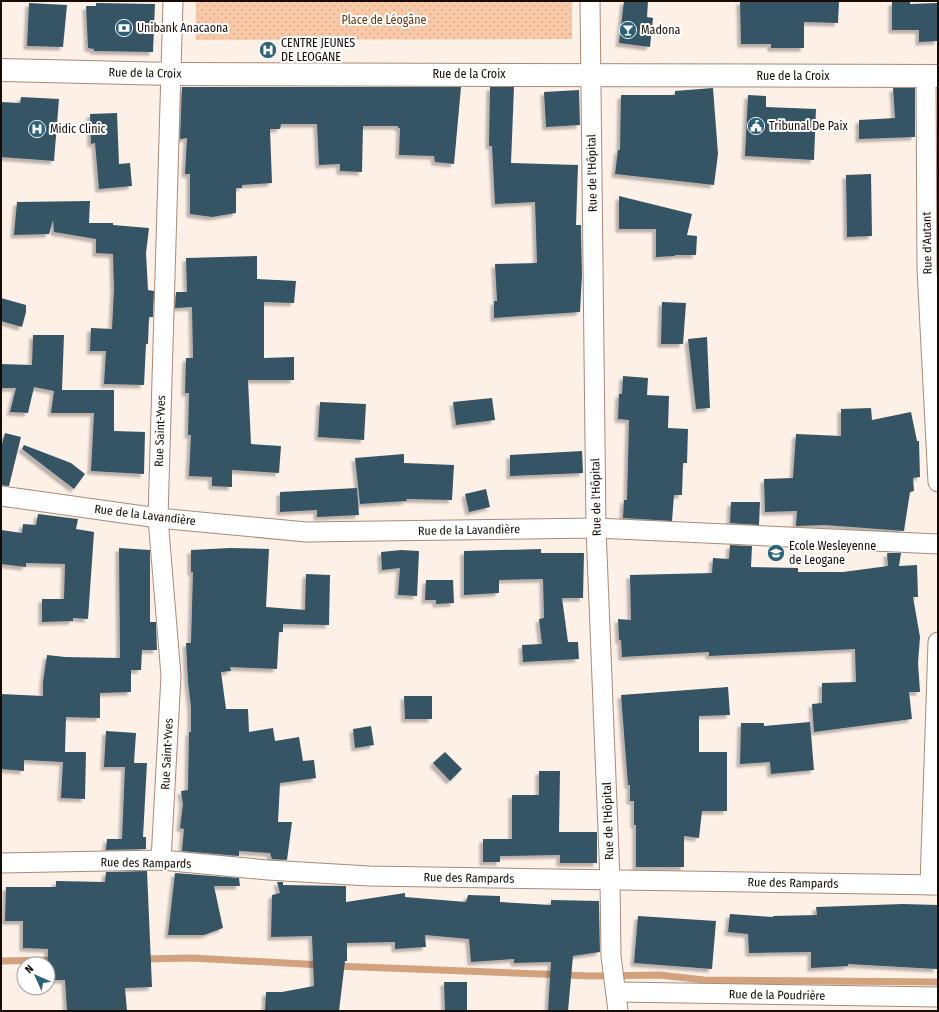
<svg xmlns="http://www.w3.org/2000/svg" width="939" height="1012" viewBox="0 0 939 1012" font-family="'Fira Sans Condensed',sans-serif">
	<style>
		.park { fill: url(#park-dots) }
		.lines { fill: none; stroke-linecap: round; stroke-linejoin: round }
		.stream { stroke: #d2a17d; stroke-width: 7 }
		.building { fill: #345465; filter: url(#shadow) }
		.minor-casing { stroke: #a88b77; stroke-width: 21 }
		.tertiary-casing { stroke: #a88b77; stroke-width: 24 }
		.minor { stroke: #fff; stroke-width: 19 }
		.tertiary { stroke: #fff; stroke-width: 22 }
		.labels { text-anchor: middle; stroke-width: 4; stroke-linejoin: round; paint-order: stroke }
		.park-label { font-size: 12px; fill: #65360c; stroke: #fff }
		.poi-label { font-size: 12px; fill: #160c05; stroke: #fff; text-anchor: start }
		.street-label { font-size: 12px; fill: #160c05; stroke: #fff }
	</style>
	<defs>
		<pattern id="park-dots" width="8" height="8" patternUnits="userSpaceOnUse"><rect width="8" height="8" fill="#f9c8a6"/><path d="M2 2h.1M6 6h.1" fill="none" stroke="#d5ab8d" stroke-width="1.8" stroke-linecap="round"/></pattern>
		<filter id="shadow"><feDropShadow dx="-3.5" dy="3.5" stdDeviation="1" flood-color="#0004"/></filter>
	</defs>
	<rect width="100%" height="100%" fill="#fdf0e7"/>
	<path class="park" d="M 196,1 L 572,1 L 572,39 L 196,40 Z"/>
	<g class="lines">
		<g class="stream">
			<path d="M 143,959 L 191,958 L 322,965"/>
			<path d="M 1,961 L 57,960"/>
			<path d="M 335,966 L 591,976 L 660,975 L 704,980 L 938,982"/>
		</g>
	</g>
	<g class="building">
		<path d="M 624,1 L 648,1 L 647,17 L 653,18 L 650,47 L 619,43 Z"/>
		<path d="M 740,1 L 839,1 L 838,23 L 804,22 L 804,48 L 771,48 L 771,44 L 741,44 Z"/>
		<path d="M 892,2 L 910,2 L 910,4 L 937,3 L 938,41 L 919,42 L 919,30 L 892,30 Z"/>
		<path d="M 29,3 L 67,5 L 63,47 L 27,46 Z"/>
		<path d="M 96,3 L 155,4 L 153,52 L 94,51 L 94,49 L 88,48 L 86,6 L 96,6 Z"/>
		<path d="M 182,87 L 461,87 L 454,164 L 435,162 L 434,156 L 399,155 L 400,128 L 398,128 L 398,126 L 363,126 L 362,172 L 340,171 L 340,164 L 319,165 L 317,124 L 281,124 L 280,129 L 270,129 L 272,183 L 242,185 L 242,188 L 236,188 L 236,213 L 212,217 L 190,214 L 190,174 L 185,174 L 187,138 L 180,139 Z"/>
		<path d="M 490,87 L 514,87 L 511,163 L 578,165 L 576,225 L 581,225 L 582,275 L 580,312 L 494,318 L 494,301 L 497,301 L 495,264 L 537,263 L 535,202 L 495,204 L 492,146 L 489,146 Z"/>
		<path d="M 713,88 L 718,154 L 714,185 L 615,174 L 618,150 L 620,150 L 621,95 L 675,95 L 675,91 Z"/>
		<path d="M 893,88 L 915,88 L 915,137 L 859,139 L 859,120 L 895,118 Z"/>
		<path d="M 579,90 L 580,125 L 546,127 L 544,92 Z"/>
		<path d="M 748,95 L 766,96 L 766,107 L 816,109 L 814,160 L 745,156 Z"/>
		<path d="M 21,97 L 59,99 L 54,161 L 1,157 L 1,102 L 20,103 Z"/>
		<path d="M 117,113 L 119,164 L 130,163 L 132,186 L 99,189 L 95,143 L 91,144 L 90,114 Z"/>
		<path d="M 871,174 L 872,236 L 847,237 L 846,175 Z"/>
		<path d="M 619,196 L 692,214 L 687,235 L 697,236 L 696,255 L 675,255 L 675,256 L 656,257 L 656,229 L 619,229 Z"/>
		<path d="M 90,201 L 89,223 L 113,223 L 113,225 L 149,228 L 146,253 L 148,290 L 154,291 L 153,317 L 149,317 L 148,344 L 146,344 L 144,385 L 104,384 L 106,351 L 90,351 L 91,328 L 112,329 L 114,289 L 113,254 L 96,253 L 96,239 L 54,232 L 53,220 L 49,234 L 14,235 L 17,202 Z"/>
		<path d="M 257,256 L 257,279 L 296,281 L 294,303 L 264,302 L 264,358 L 294,357 L 294,380 L 248,380 L 251,444 L 281,446 L 279,473 L 232,470 L 232,487 L 212,486 L 212,477 L 189,476 L 191,435 L 188,435 L 189,393 L 185,393 L 186,358 L 193,358 L 192,307 L 175,308 L 176,292 L 187,292 L 186,258 Z"/>
		<path d="M 1,298 L 26,305 L 26,312 L 22,327 L 1,321 Z"/>
		<path d="M 662,302 L 686,303 L 683,344 L 661,344 Z"/>
		<path d="M 33,335 L 64,335 L 62,390 L 114,390 L 114,431 L 145,432 L 144,474 L 91,471 L 94,413 L 51,413 L 54,391 L 34,387 L 28,413 L 10,412 L 16,388 L 1,388 L 1,364 L 32,365 Z"/>
		<path d="M 707,337 L 710,408 L 696,409 L 688,339 Z"/>
		<path d="M 623,376 L 648,378 L 647,395 L 669,396 L 668,428 L 688,429 L 687,463 L 683,463 L 682,495 L 674,495 L 672,521 L 623,518 L 624,500 L 627,500 L 629,420 L 618,419 L 619,394 L 622,394 Z"/>
		<path d="M 492,398 L 495,420 L 456,425 L 453,402 Z"/>
		<path d="M 320,402 L 366,404 L 364,440 L 318,437 Z"/>
		<path d="M 871,408 L 872,420 L 911,412 L 917,441 L 919,441 L 920,477 L 913,478 L 914,491 L 910,492 L 904,531 L 825,525 L 796,526 L 797,511 L 765,512 L 764,479 L 793,478 L 796,434 L 841,436 L 841,409 Z"/>
		<path d="M 5,433 L 21,437 L 9,486 L 1,485 L 1,448 Z"/>
		<path d="M 24,445 L 71,463 L 85,474 L 74,489 L 22,449 Z"/>
		<path d="M 582,451 L 583,473 L 510,476 L 510,455 Z"/>
		<path d="M 404,454 L 404,463 L 454,465 L 452,500 L 406,499 L 407,501 L 360,504 L 355,458 Z"/>
		<path d="M 357,488 L 359,515 L 317,517 L 317,510 L 280,512 L 280,492 Z"/>
		<path d="M 486,489 L 490,507 L 469,512 L 465,494 Z"/>
		<path d="M 731,502 L 760,502 L 759,525 L 730,523 Z"/>
		<path d="M 38,514 L 78,519 L 76,529 L 94,532 L 88,619 L 73,618 L 73,621 L 42,622 L 42,599 L 64,599 L 65,564 L 26,563 L 26,567 L 1,564 L 1,530 L 22,533 L 23,524 L 36,525 Z"/>
		<path d="M 730,545 L 752,546 L 751,567 L 798,568 L 798,572 L 843,572 L 888,566 L 887,553 L 901,553 L 899,566 L 917,565 L 918,597 L 913,597 L 920,637 L 918,663 L 920,692 L 909,692 L 912,719 L 814,732 L 812,704 L 822,703 L 822,683 L 856,682 L 855,649 L 709,656 L 709,652 L 622,657 L 621,640 L 619,640 L 618,619 L 631,620 L 630,575 L 712,573 L 713,558 L 729,559 Z"/>
		<path d="M 119,548 L 150,550 L 150,622 L 156,622 L 157,650 L 142,650 L 141,670 L 131,670 L 131,692 L 100,693 L 100,718 L 66,717 L 65,752 L 86,752 L 85,799 L 61,798 L 63,762 L 24,760 L 24,771 L 1,769 L 1,694 L 43,696 L 43,682 L 47,655 L 65,657 L 120,658 Z"/>
		<path d="M 230,548 L 269,549 L 266,607 L 305,610 L 306,574 L 330,575 L 329,625 L 283,624 L 283,632 L 279,632 L 277,669 L 230,667 L 231,671 L 221,672 L 226,709 L 248,709 L 249,732 L 273,728 L 275,741 L 299,737 L 303,761 L 314,760 L 316,778 L 280,783 L 278,822 L 292,822 L 287,860 L 272,859 L 270,853 L 239,851 L 239,856 L 182,851 L 184,829 L 180,828 L 183,804 L 181,791 L 188,790 L 189,732 L 191,732 L 191,707 L 188,682 L 186,643 L 191,643 L 193,572 L 191,572 L 191,550 Z"/>
		<path d="M 541,549 L 541,553 L 584,553 L 583,598 L 562,598 L 568,642 L 578,642 L 579,659 L 523,662 L 522,645 L 542,644 L 539,619 L 544,618 L 543,579 L 499,580 L 499,593 L 464,595 L 464,551 Z"/>
		<path d="M 401,550 L 419,551 L 417,596 L 398,595 L 400,568 L 382,570 L 381,552 Z"/>
		<path d="M 426,580 L 453,580 L 454,603 L 436,604 L 436,600 L 425,600 Z"/>
		<path d="M 728,687 L 730,715 L 699,716 L 699,752 L 727,752 L 727,811 L 702,811 L 699,838 L 684,836 L 684,867 L 636,867 L 636,825 L 634,825 L 634,801 L 630,801 L 630,785 L 628,785 L 621,695 Z"/>
		<path d="M 404,696 L 432,696 L 432,719 L 405,719 Z"/>
		<path d="M 810,722 L 814,770 L 771,774 L 770,762 L 740,764 L 741,723 L 764,723 L 764,726 Z"/>
		<path d="M 371,726 L 374,745 L 355,748 L 353,729 Z"/>
		<path d="M 106,731 L 136,733 L 134,763 L 147,763 L 143,837 L 146,837 L 146,849 L 106,850 L 107,839 L 122,839 L 125,767 L 104,767 Z"/>
		<path d="M 445,752 L 462,769 L 450,781 L 433,763 Z"/>
		<path d="M 539,771 L 560,771 L 559,832 L 597,832 L 597,863 L 560,863 L 560,855 L 500,856 L 500,862 L 483,862 L 483,839 L 512,839 L 512,795 L 539,795 Z"/>
		<path d="M 147,871 L 152,987 L 125,988 L 127,1011 L 67,1011 L 65,980 L 48,980 L 48,949 L 23,948 L 23,921 L 5,921 L 6,887 L 56,887 L 56,881 L 105,882 L 106,872 Z"/>
		<path d="M 175,873 L 239,878 L 240,886 L 214,886 L 223,928 L 204,935 L 168,935 Z"/>
		<path d="M 277,882 L 283,882 L 283,885 L 346,886 L 346,902 L 405,893 L 405,897 L 466,902 L 468,895 L 500,896 L 500,902 L 551,905 L 551,900 L 599,901 L 600,952 L 573,956 L 568,1011 L 548,1011 L 551,962 L 514,963 L 514,959 L 471,962 L 469,939 L 425,935 L 426,947 L 395,949 L 395,942 L 347,943 L 347,961 L 345,961 L 339,1011 L 265,1011 L 266,992 L 282,992 L 314,986 L 312,936 L 271,937 L 272,895 L 280,893 Z"/>
		<path d="M 903,904 L 938,905 L 937,969 L 848,964 L 848,966 L 811,968 L 811,952 L 749,953 L 748,934 L 728,932 L 730,914 L 773,917 L 773,916 L 817,915 L 816,907 Z"/>
		<path d="M 638,916 L 716,921 L 712,969 L 634,963 Z"/>
		<path d="M 444,982 L 467,982 L 467,1011 L 445,1011 Z"/>
	</g>
	<g class="lines">
		<defs>
			<g id="minor">
				<path d="M 590,1 L 596,528 L 610,880 L 611,956 L 618,1011"/>
				<path d="M 926,76 L 927,269 L 938,482"/>
				<path d="M 1,496 L 158,518 L 306,532 L 596,528 L 938,544"/>
				<path d="M 161,860 L 171,676 L 158,518 L 173,1"/>
				<path d="M 1,863 L 161,860 L 268,870 L 369,876 L 938,885"/>
				<path d="M 930,885 L 938,642"/>
				<path d="M 617,992 L 938,997"/>
			</g>
			<path id="tertiary" d="M 1,70 L 172,74 L 938,76"/>
		</defs>
		<use href="#minor" class="minor-casing"/>
		<use href="#tertiary" class="tertiary-casing"/>
		<use href="#minor" class="minor"/>
		<use href="#tertiary" class="tertiary"/>
	</g>
	<defs>
		<symbol id="bank-disc" viewBox="-11 -11 22 22"><circle r="9.5" fill="#2a627c" stroke="#fff"/><path d="M-6-4H6V4H-6ZM0-2.3a2.3 2.3 0 1 0 0 4.6a2.3 2.3 0 1 0 0-4.6Z" fill="#fff"/></symbol>
		<symbol id="bar-disc" viewBox="-11 -11 22 22"><circle r="9.5" fill="#2a627c" stroke="#fff"/><path d="M-6-5H6L.8 .8V4.5H3.5V6h-7V4.5H-.8V.8Z" fill="#fff"/></symbol>
		<symbol id="hospital-disc" viewBox="-11 -11 22 22"><circle r="9.5" fill="#2a627c" stroke="#fff"/><path d="M-5-5h3v3.5h4V-5h3V5h-3V1.5h-4V5h-3Z" fill="#fff"/></symbol>
		<symbol id="civic-disc" viewBox="-11 -11 22 22"><circle r="9.5" fill="#2a627c" stroke="#fff"/><path d="M-.6-6.5H3V-4.5H.6V-3L4-1V1h2V6H-6V1h2V-1L-.6-3ZM-1.2 2.5V6h2.4V2.5Z" fill="#fff"/></symbol>
		<symbol id="school-disc" viewBox="-11 -11 22 22"><circle r="9.5" fill="#2a627c" stroke="#fff"/><path d="M0-5L7-2L0 1L-7-2ZM-4 1L0 2.5L4 1V4Q0 6-4 4Z" fill="#fff"/></symbol>
	</defs>
	<g fill-rule="evenodd">
		<use href="#bank-disc" x="114" y="18" width="20" height="20"/>
		<use href="#bar-disc" x="618" y="20" width="20" height="20"/>
		<use href="#hospital-disc" x="258" y="40" width="20" height="20"/>
		<use href="#civic-disc" x="746" y="116" width="20" height="20"/>
		<use href="#hospital-disc" x="27" y="119" width="20" height="20"/>
		<use href="#school-disc" x="766" y="543" width="20" height="20"/>
	</g>
	<g class="labels">
		<g class="park-label">
			<text x="384" y="24">Place de Léogâne</text>
		</g>
		<g class="poi-label">
			<text x="137" y="32">Unibank Anacaona</text>
			<text x="641" y="34">Madona</text>
			<text x="281" y="47">CENTRE JEUNES<tspan x="281" dy="14">DE LEOGANE</tspan></text>
			<text x="769" y="130">Tribunal De Paix</text>
			<text x="50" y="133">Midic Clinic</text>
			<text x="789" y="550">Ecole Wesleyenne<tspan x="789" dy="14">de Leogane</tspan></text>
		</g>
		<g class="street-label">
			<text transform="translate(145 73) rotate(1)" y="4">Rue de la Croix</text>
			<text x="469" y="78">Rue de la Croix</text>
			<text x="793" y="80">Rue de la Croix</text>
			<text transform="translate(592 173) rotate(-91)" y="4">Rue de l'Hôpital</text>
			<text transform="translate(927 243) rotate(-91)" y="4">Rue d'Autant</text>
			<text transform="translate(160 431) rotate(-88)" y="4">Rue Saint-Yves</text>
			<text transform="translate(596 497) rotate(-91)" y="4">Rue de l'Hôpital</text>
			<text transform="translate(145 515) rotate(7)" y="4">Rue de la Lavandière</text>
			<text transform="translate(469 530) rotate(-1)" y="4">Rue de la Lavandière</text>
			<text transform="translate(167 754) rotate(-87)" y="4">Rue Saint-Yves</text>
			<text transform="translate(608 821) rotate(-92)" y="4">Rue de l'Hôpital</text>
			<text transform="translate(146 863) rotate(1)" y="4">Rue des Rampards</text>
			<text transform="translate(469 878) rotate(1)" y="4">Rue des Rampards</text>
			<text transform="translate(793 883) rotate(1)" y="4">Rue des Rampards</text>
			<text transform="translate(777 995) rotate(1)" y="4">Rue de la Poudrière</text>
		</g>
	</g>
	<rect width="939" height="1012" fill="none" stroke="#160c05" stroke-width="4"/>
	<g transform="translate(36 976) rotate(315)"><circle r="19" fill="#ffffff" stroke="#a29e9b"/>
	<path d="M0-3L7 15L0 10L-7 15Z" fill="#2a627c"/>
	<text y="-6" font-size="11" font-weight="bold" text-anchor="middle" fill="#160c05">N</text>
	</g>
</svg>
